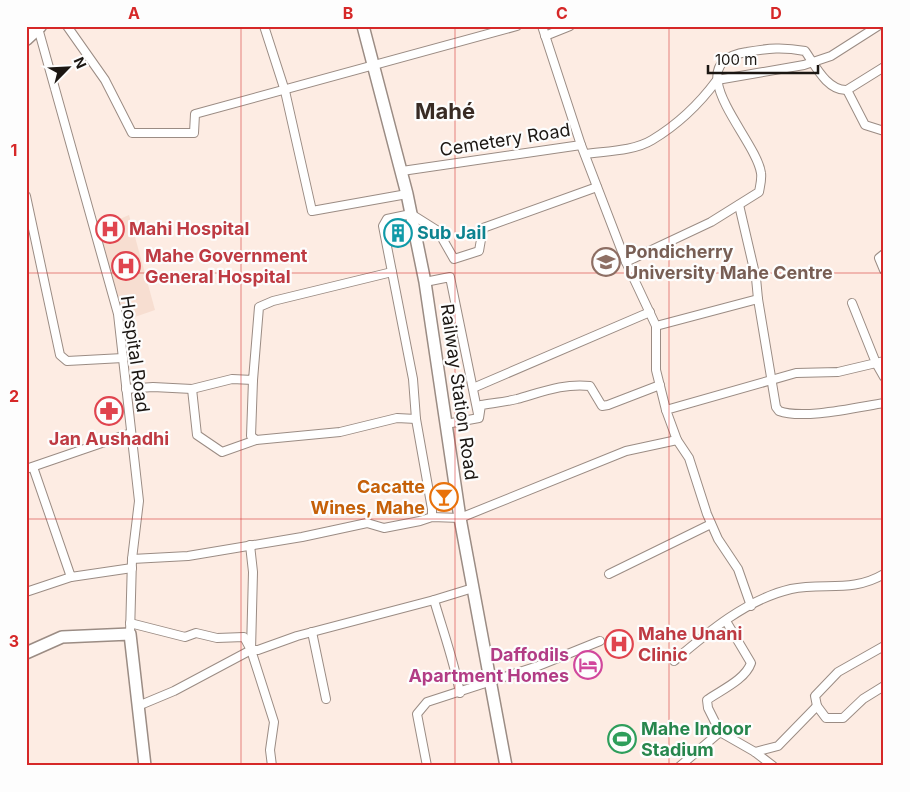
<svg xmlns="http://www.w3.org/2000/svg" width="910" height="792" viewBox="0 0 910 792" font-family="Inter,sans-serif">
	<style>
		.built { fill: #f7ded1 }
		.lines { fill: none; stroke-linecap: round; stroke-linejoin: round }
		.street-casing { stroke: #9b8c84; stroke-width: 10 }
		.secondary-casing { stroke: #9b8c84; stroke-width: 14 }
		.primary-casing { stroke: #9b8c84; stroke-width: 15 }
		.street { stroke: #fff; stroke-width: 8 }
		.secondary { stroke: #fff; stroke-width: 11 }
		.primary { stroke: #fff; stroke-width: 12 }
		.grid { fill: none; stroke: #d62828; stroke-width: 1; stroke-opacity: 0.55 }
		.labels { text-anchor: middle; stroke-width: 4.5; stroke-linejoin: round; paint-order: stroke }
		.street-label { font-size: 18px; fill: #1b1612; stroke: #fdfdfd }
		.health-label { font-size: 18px; font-weight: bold; fill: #be3a42; stroke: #fdfdfd; text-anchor: start }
		.culture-label { font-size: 18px; font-weight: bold; fill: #0d838f; stroke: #fdfdfd; text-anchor: start }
		.education-label { font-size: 18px; font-weight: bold; fill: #785e54; stroke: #fdfdfd; text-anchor: start }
		.food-label { font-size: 18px; font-weight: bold; fill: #c56008; stroke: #fdfdfd; text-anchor: end }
		.hotel-label { font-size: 18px; font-weight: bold; fill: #b23c85; stroke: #fdfdfd; text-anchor: end }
		.leisure-label { font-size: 18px; font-weight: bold; fill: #27864d; stroke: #fdfdfd; text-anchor: start }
		.district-label { font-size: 22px; font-weight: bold; fill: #382b24; stroke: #fdfdfd }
		.neatline { fill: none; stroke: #d62828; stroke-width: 2 }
		.grid-label { font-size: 16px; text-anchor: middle; font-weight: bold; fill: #d62828 }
	</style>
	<rect width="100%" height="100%" fill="#fdece3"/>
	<path class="built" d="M 129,215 L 155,310 L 126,320 L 97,229 Z"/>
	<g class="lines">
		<defs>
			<g id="street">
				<path d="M 67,26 L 105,80 L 132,133 L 194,133 L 195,114 L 517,26"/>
				<path d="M 264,26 L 285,91 L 312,211 L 407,194"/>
				<path d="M 38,28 L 118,314 L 139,501 L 132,559 L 130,634"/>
				<path d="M 545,36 L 570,26"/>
				<path d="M 884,67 L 847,90 L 865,125 L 884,131"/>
				<path d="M 581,145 L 626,262 L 656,326 L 758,299 L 776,407 L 779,411 C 803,420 858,407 884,403"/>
				<path d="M 585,154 C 606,151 634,151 652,140 C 677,125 700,103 717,80 L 804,65 L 831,56 L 878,26"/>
				<path d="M 402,171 L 581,145 L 542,26"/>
				<path d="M 26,196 L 60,355 L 67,361 L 123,358"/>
				<path d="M 739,205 L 756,278 L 758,299"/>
				<path d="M 884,254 L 879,258 L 884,270"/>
				<path d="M 626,262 L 711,222 L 759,192 C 760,186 762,179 761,173 C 756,138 675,63 747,52 C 769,48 783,47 805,51 C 815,65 827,91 847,90"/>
				<path d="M 425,282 L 450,277 L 478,414"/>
				<path d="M 656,326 L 656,370 L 666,410"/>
				<path d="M 884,361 L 876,363 L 884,377"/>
				<path d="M 253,380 L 251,436 L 256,440 L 340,432 L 397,418 L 416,419"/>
				<path d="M 473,388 L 650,312"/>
				<path d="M 126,389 L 153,387 L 192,389 L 232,379 L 253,380 L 259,307 L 273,301 L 392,272"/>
				<path d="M 192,389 L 197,435 L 222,452 L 256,440"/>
				<path d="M 446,424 L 479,418 L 481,405 C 493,403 505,402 517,399 C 542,392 564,383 590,386 L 602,406 L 608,405 L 660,385"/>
				<path d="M 33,467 L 71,577 L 132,568"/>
				<path d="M 26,469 L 131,433"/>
				<path d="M 432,517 L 432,509 L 416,419 L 413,379 L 383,226 L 387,219 L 411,214 L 438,231 L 454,259 L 479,251 L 483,228 L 597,187"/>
				<path d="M 250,545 L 253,572 L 251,650 L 274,722 L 270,750 L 272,766"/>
				<path d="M 132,559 L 188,556 L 302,537 L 367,523 L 384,528 L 420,521 L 432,517 L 460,518 L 626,451 L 677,440"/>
				<path d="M 609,574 L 711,524"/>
				<path d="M 26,592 L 71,577"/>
				<path d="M 751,606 L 738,569 L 718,539 L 707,514 L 689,458 L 677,440 L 666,410 L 796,373 L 838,372 L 876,363 L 852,303"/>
				<path d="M 130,623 L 185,637 L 196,633 L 217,638 L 244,637 L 251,650"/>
				<path d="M 312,632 L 326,699"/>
				<path d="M 674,661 C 707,633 747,599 791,589 C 824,582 852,593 884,574"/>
				<path d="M 460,693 C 454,661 443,631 434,600 L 473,588"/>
				<path d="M 138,706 L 174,691 L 251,650 L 258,650 L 297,636 L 434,600"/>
				<path d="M 817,706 L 815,696 L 838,672 L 884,646"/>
				<path d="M 720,732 L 708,708 L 707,700 C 721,690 745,680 751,663 L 726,621"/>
				<path d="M 755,752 L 778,746 L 817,706 L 826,718 L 843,718 L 863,699 L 884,686"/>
				<path d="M 427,766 L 417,714 L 427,702 L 538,666 L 600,641"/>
				<path d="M 680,766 L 720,732 L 755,752 L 773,766"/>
			</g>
			<g id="secondary">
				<path d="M 363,26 L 407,194 L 425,282 L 460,518 L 506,766"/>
				<path d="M 26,653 L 62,637 L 130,634 L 145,766"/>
			</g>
			<path id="primary" d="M 26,39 L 40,26"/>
		</defs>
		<use href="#street" class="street-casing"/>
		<use href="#secondary" class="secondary-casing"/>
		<use href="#primary" class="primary-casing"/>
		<use href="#street" class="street"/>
		<use href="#secondary" class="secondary"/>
		<use href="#primary" class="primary"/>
	</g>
	<path class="grid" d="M 241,26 L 241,766M 455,26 L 455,766M 669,26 L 669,766M 26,273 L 884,273M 26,519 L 884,519"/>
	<defs>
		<symbol id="hospital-ring" viewBox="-11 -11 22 22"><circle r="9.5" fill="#fdfdfd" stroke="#e0444e" stroke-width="1.5"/><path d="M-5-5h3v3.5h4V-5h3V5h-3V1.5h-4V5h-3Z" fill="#e0444e"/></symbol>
		<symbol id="building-ring" viewBox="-11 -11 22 22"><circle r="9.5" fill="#fdfdfd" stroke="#0f9aa8" stroke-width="1.5"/><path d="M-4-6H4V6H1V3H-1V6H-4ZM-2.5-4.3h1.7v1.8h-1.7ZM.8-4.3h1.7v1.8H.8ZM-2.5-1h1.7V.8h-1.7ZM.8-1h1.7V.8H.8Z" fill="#0f9aa8"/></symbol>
		<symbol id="university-ring" viewBox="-11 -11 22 22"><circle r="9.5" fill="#fdfdfd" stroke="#8d6e63" stroke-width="1.5"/><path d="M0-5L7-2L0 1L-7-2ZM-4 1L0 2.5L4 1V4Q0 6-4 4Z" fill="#8d6e63"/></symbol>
		<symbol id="pharmacy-ring" viewBox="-11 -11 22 22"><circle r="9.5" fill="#fdfdfd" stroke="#e0444e" stroke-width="1.5"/><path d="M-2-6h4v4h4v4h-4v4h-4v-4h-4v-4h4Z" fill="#e0444e"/></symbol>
		<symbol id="bar-ring" viewBox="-11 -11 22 22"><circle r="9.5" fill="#fdfdfd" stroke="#e8710a" stroke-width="1.5"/><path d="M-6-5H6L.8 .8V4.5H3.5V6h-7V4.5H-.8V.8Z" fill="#e8710a"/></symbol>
		<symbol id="hotel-ring" viewBox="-11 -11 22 22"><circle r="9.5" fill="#fdfdfd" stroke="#d1479c" stroke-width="1.5"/><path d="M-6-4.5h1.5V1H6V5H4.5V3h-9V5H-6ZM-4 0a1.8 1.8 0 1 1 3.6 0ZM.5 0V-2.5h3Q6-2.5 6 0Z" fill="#d1479c"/></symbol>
		<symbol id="stadium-ring" viewBox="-11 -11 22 22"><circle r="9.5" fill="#fdfdfd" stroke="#2e9e5b" stroke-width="1.5"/><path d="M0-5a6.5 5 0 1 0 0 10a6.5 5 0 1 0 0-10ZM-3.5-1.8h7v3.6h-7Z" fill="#2e9e5b"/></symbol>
	</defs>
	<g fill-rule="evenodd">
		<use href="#hospital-ring" x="94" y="213" width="32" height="32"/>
		<use href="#building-ring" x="382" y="217" width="32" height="32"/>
		<use href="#university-ring" x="590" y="246" width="32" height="32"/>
		<use href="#hospital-ring" x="110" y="250" width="32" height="32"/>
		<use href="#pharmacy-ring" x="93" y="395" width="32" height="32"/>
		<use href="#bar-ring" x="428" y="481" width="32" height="32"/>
		<use href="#hospital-ring" x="603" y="628" width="32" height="32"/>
		<use href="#hotel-ring" x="572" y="649" width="32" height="32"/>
		<use href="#stadium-ring" x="606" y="723" width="32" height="32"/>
	</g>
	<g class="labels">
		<g class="street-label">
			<text transform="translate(505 140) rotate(-9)" y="6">Cemetery Road</text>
			<text transform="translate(135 354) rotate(82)" y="6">Hospital Road</text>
			<text transform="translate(459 392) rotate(82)" y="6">Railway Station Road</text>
		</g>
		<g class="health-label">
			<text x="129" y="235">Mahi Hospital</text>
			<text x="145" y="262">Mahe Government<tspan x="145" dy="21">General Hospital</tspan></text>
			<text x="109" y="445" text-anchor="middle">Jan Aushadhi</text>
			<text x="638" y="640">Mahe Unani<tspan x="638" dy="21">Clinic</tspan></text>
		</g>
		<g class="culture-label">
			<text x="417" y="239">Sub Jail</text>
		</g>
		<g class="education-label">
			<text x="625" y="258">Pondicherry<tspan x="625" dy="21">University Mahe Centre</tspan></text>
		</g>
		<g class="food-label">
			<text x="425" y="493">Cacatte<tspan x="425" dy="21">Wines, Mahe</tspan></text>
		</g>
		<g class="hotel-label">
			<text x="569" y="661">Daffodils<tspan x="569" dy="21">Apartment Homes</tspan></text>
		</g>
		<g class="leisure-label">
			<text x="641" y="735">Mahe Indoor<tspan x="641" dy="21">Stadium</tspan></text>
		</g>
		<g class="district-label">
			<text x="445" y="119">Mahé</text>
		</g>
	</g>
	<rect width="910" height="792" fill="none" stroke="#fdfdfd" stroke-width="55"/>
	<g transform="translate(68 68) rotate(66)" stroke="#fdfdfd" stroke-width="4" paint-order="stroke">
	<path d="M0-4L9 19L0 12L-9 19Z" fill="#1b1612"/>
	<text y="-8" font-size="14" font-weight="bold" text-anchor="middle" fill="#1b1612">N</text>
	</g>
	<path d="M708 65v8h110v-8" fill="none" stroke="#1b1612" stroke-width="2.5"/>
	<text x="715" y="65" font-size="15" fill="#1b1612" stroke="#fdfdfd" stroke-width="4" paint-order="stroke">100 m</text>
	<rect x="28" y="28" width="854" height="736" class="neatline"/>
	<g class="grid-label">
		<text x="134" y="19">A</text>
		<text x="348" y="19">B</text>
		<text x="562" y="19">C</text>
		<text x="776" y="19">D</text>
		<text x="14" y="156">1</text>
		<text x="14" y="402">2</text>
		<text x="14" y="647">3</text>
	</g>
</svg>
